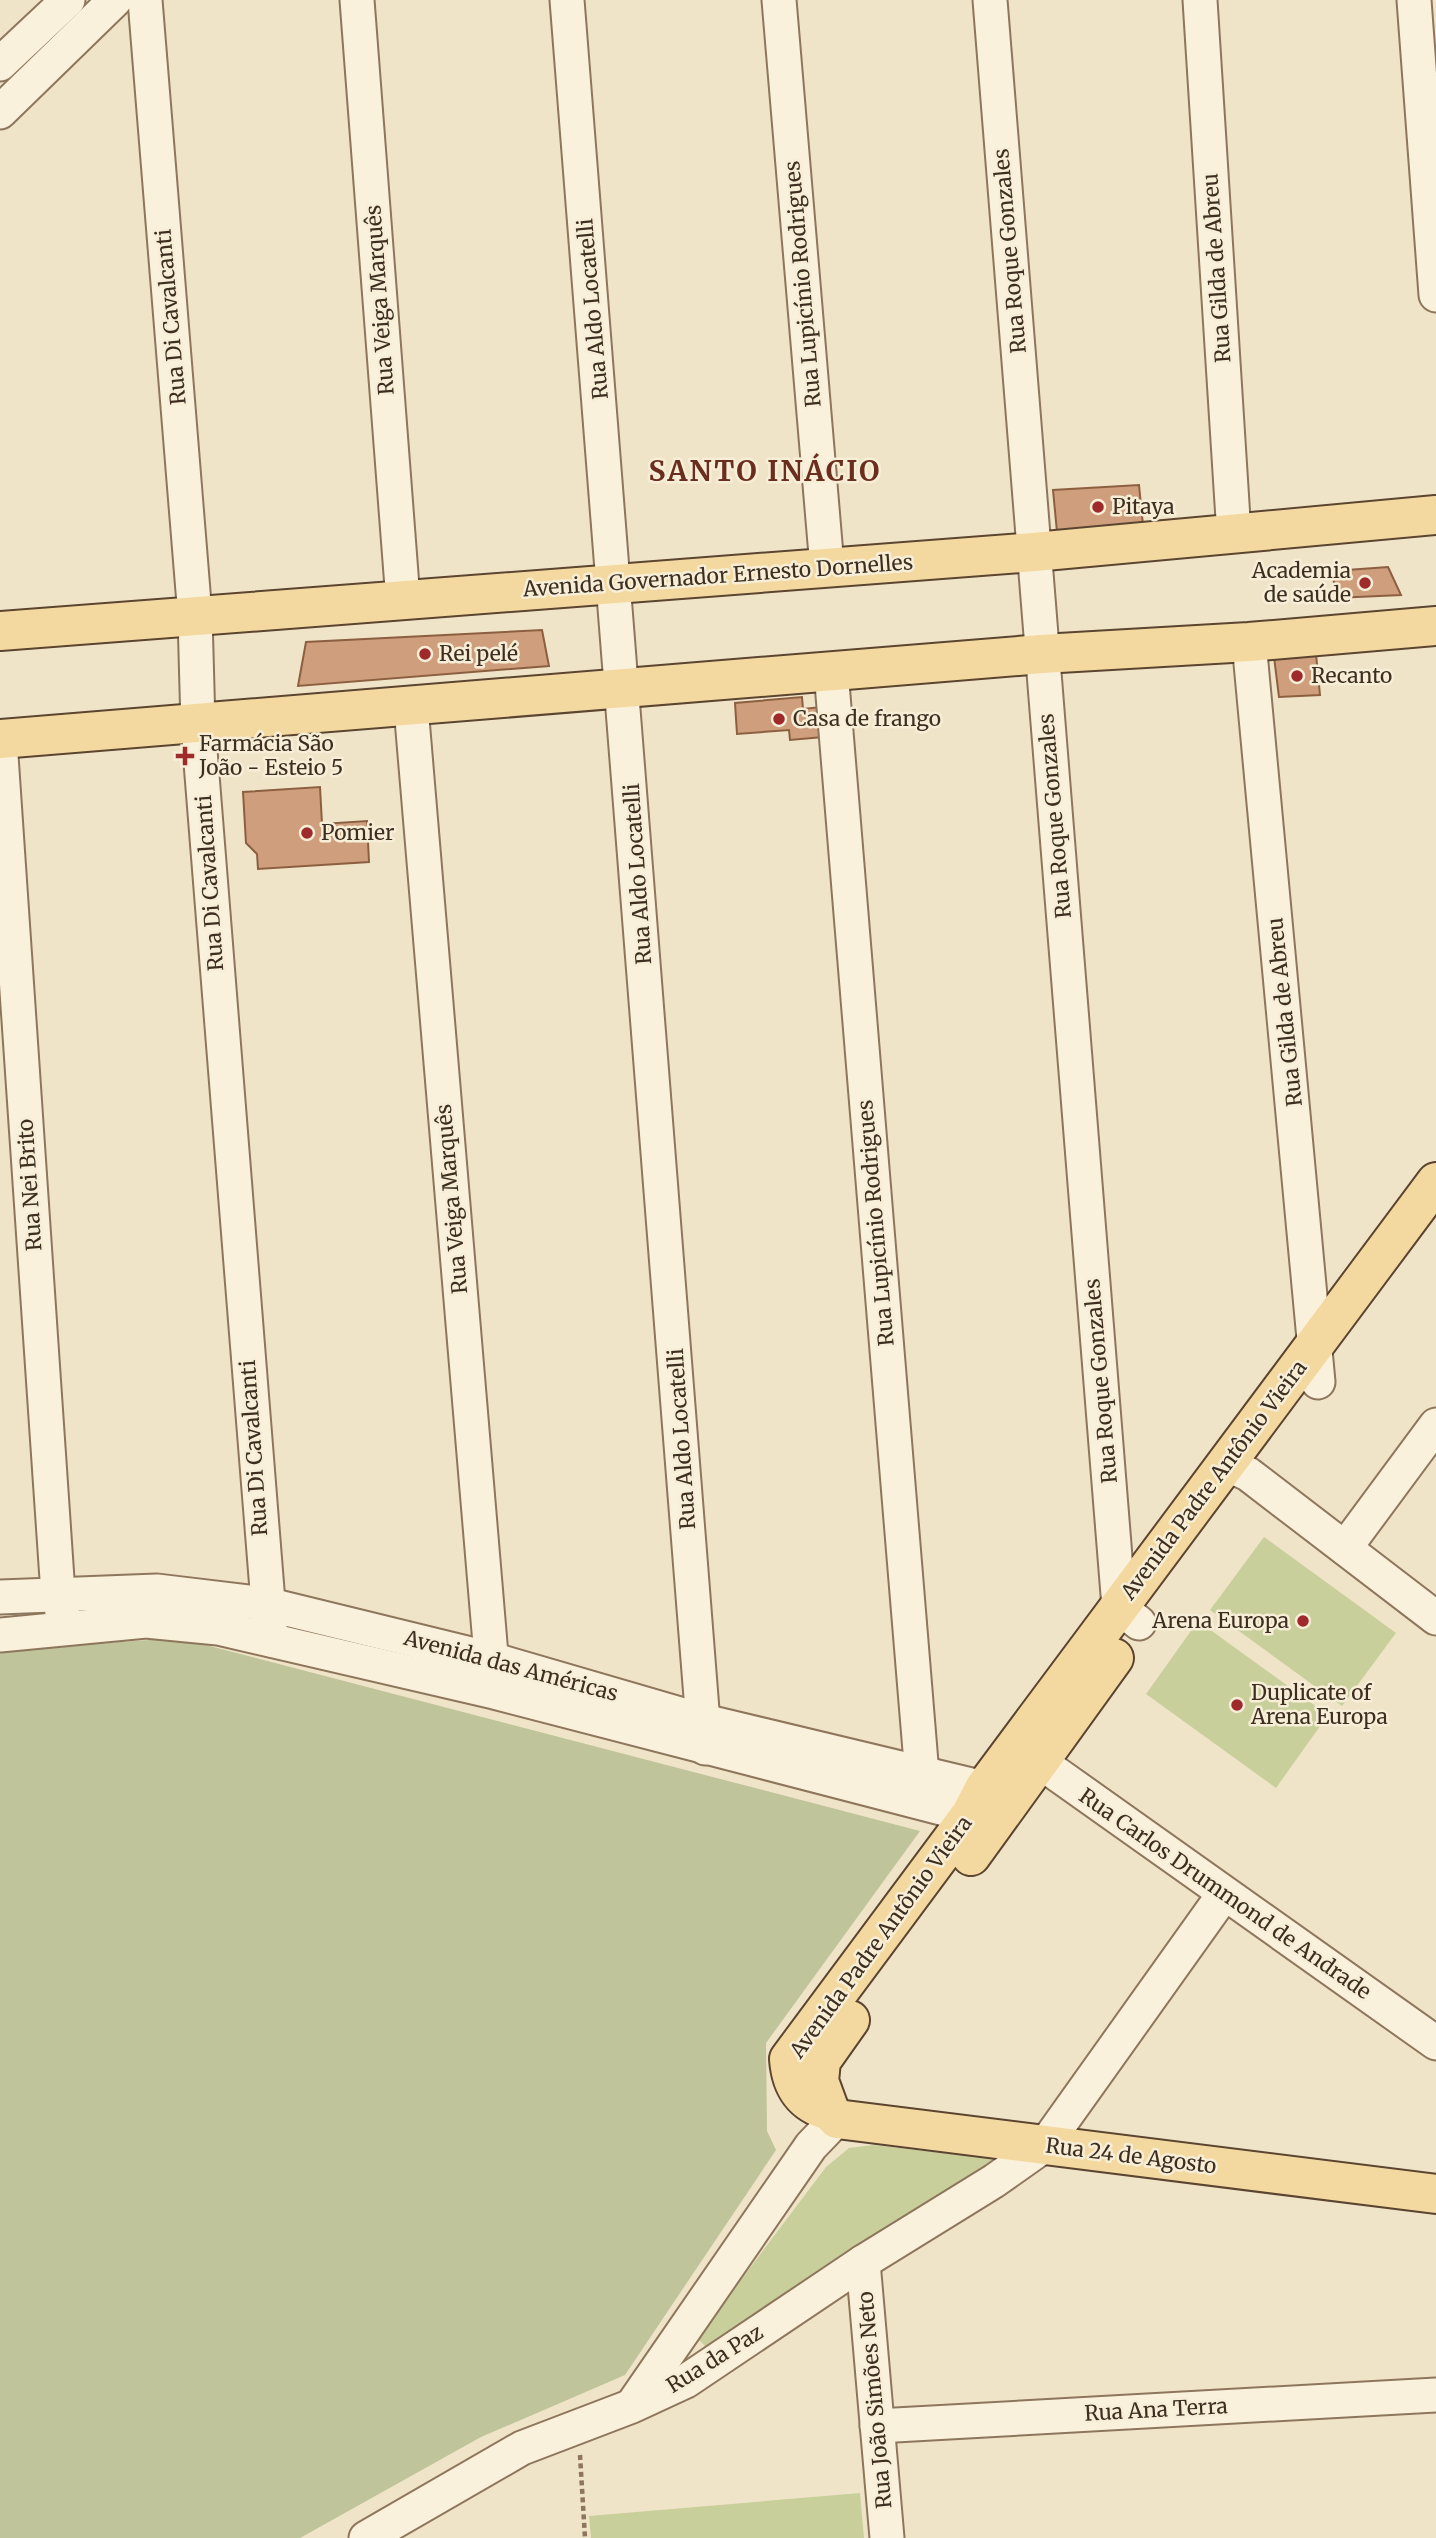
<svg xmlns="http://www.w3.org/2000/svg" width="1436" height="2538" viewBox="0 0 1436 2538" font-family="Merriweather,serif">
	<style>
		.green { fill: #c9cf9b }
		.cemetery { fill: #bfc49a }
		.building { fill: #cf9f7d; stroke: #8d5f41; stroke-width: 2 }
		.lines { fill: none; stroke-linecap: round; stroke-linejoin: round }
		.minor-casing { stroke: #8d765c; stroke-width: 37 }
		.major-casing { stroke: #5b4430; stroke-width: 42 }
		.path { stroke: #8d765c; stroke-width: 4.5; stroke-dasharray: 5 3.5; stroke-linecap: butt }
		.minor { stroke: #faf1dc; stroke-width: 33 }
		.major { stroke: #f3d9a0; stroke-width: 38 }
		.poi-dot { fill: #9e2a2b; stroke: #f7eed8; stroke-width: 2.5 }
		.labels { text-anchor: middle; stroke-width: 5; stroke-linejoin: round; paint-order: stroke }
		.street-label { font-size: 21px; fill: #3d2e20; stroke: #f7eed8 }
		.poi-label { font-size: 21px; fill: #3d2e20; stroke: #f7eed8; text-anchor: start }
		.district-label { font-size: 28px; font-weight: bold; letter-spacing: 2px; fill: #6b2e1e; stroke: #f7eed8 }
	</style>
	<rect width="100%" height="100%" fill="#f0e4c8"/>
	<g class="green">
		<path d="M 1264,1537 L 1396,1633 L 1342,1706 L 1210,1610 Z"/>
		<path d="M 1198,1621 L 1328,1715 L 1276,1788 L 1146,1694 Z"/>
		<path d="M 873,2145 L 1013,2161 L 707,2348 L 697,2338 L 826,2167 L 849,2148 Z"/>
		<path d="M 860,2493 L 864,2538 L 591,2538 L 589,2516 Z"/>
	</g>
	<path class="cemetery" d="M 179,1638 L 920,1831 L 766,2043 L 767,2131 L 776,2150 L 625,2375 L 481,2437 L 300,2538 L 0,2538 L 0,1650 Z"/>
	<g class="building">
		<path d="M 1139,485 L 1143,525 L 1057,532 L 1053,490 Z"/>
		<path d="M 1388,567 L 1401,595 L 1335,598 L 1333,571 Z"/>
		<path d="M 542,630 L 549,666 L 298,686 L 306,642 Z"/>
		<path d="M 1316,654 L 1320,695 L 1279,697 L 1274,657 Z"/>
		<path d="M 802,697 L 803,709 L 821,707 L 823,737 L 790,740 L 789,730 L 737,734 L 735,703 Z"/>
		<path d="M 320,787 L 322,824 L 367,821 L 369,862 L 258,869 L 257,854 L 246,843 L 243,792 Z"/>
	</g>
	<g class="lines">
		<defs>
			<g id="minor">
				<path d="M 145,0 L 195,616 L 198,725 L 271,1640"/>
				<path d="M 357,0 L 403,600"/>
				<path d="M 567,0 L 705,1748"/>
				<path d="M 779,0 L 827,567"/>
				<path d="M 990,0 L 1119,1607 L 1139,1623"/>
				<path d="M 1200,0 L 1234,535"/>
				<path d="M 1414,0 L 1436,295"/>
				<path d="M 0,64 L 68,0"/>
				<path d="M 0,112 L 115,0"/>
				<path d="M 1249,642 L 1318,1382"/>
				<path d="M 831,671 L 922,1775"/>
				<path d="M 411,707 L 493,1679"/>
				<path d="M 0,741 L 58,1594 L 63,1616"/>
				<path d="M 1226,1464 L 1248,1474 L 1436,1618"/>
				<path d="M 1345,1548 L 1436,1425"/>
				<path d="M 0,1597 L 157,1591 L 266,1604 L 491,1659 L 704,1721 L 1009,1794"/>
				<path d="M 0,1635 L 146,1621 L 218,1628 L 494,1692 L 995,1822"/>
				<path d="M 1014,1755 L 1040,1762 L 1436,2043"/>
				<path d="M 863,2262 L 887,2538"/>
				<path d="M 633,2404 L 811,2146 L 837,2119"/>
				<path d="M 877,2426 L 1436,2395"/>
				<path d="M 366,2538 L 522,2448 L 632,2406 L 686,2381 L 863,2262 L 994,2181 L 1045,2145 L 1224,1894"/>
			</g>
			<g id="major">
				<path d="M 0,631 L 1034,552 L 1436,515"/>
				<path d="M 0,739 L 1042,654 L 1249,642 L 1436,626"/>
				<path d="M 971,1856 L 1114,1658"/>
				<path d="M 830,2111 C 803,2104 791,2086 789,2059 L 971,1814 L 985,1787 L 1436,1182"/>
				<path d="M 830,2111 L 819,2081 L 821,2061 L 850,2020"/>
				<path d="M 830,2111 L 837,2119 L 1436,2194"/>
			</g>
		</defs>
		<use href="#minor" class="minor-casing"/>
		<use href="#major" class="major-casing"/>
		<path class="path" d="M 580,2455 L 585,2538"/>
		<use href="#minor" class="minor"/>
		<use href="#major" class="major"/>
	</g>
	<g class="poi-dot">
		<circle cx="1098" cy="507" r="7"/>
		<circle cx="1365" cy="583" r="7"/>
		<circle cx="425" cy="654" r="7"/>
		<circle cx="1297" cy="676" r="7"/>
		<circle cx="779" cy="719" r="7"/>
		<path d="M181.5 745.5h7v7h7v7h-7v7h-7v-7h-7v-7h7z"/>
		<circle cx="307" cy="833" r="7"/>
		<circle cx="1303" cy="1621" r="7"/>
		<circle cx="1237" cy="1705" r="7"/>
	</g>
	<g class="labels">
		<g class="street-label">
			<text transform="translate(1010 251) rotate(-95)" y="7">Rua Roque Gonzales</text>
			<text transform="translate(1217 268) rotate(-94)" y="7">Rua Gilda de Abreu</text>
			<text transform="translate(803 284) rotate(-95)" y="7">Rua Lupicínio Rodrigues</text>
			<text transform="translate(380 300) rotate(-94)" y="7">Rua Veiga Marquês</text>
			<text transform="translate(593 309) rotate(-95)" y="7">Rua Aldo Locatelli</text>
			<text transform="translate(171 317) rotate(-95)" y="7">Rua Di Cavalcanti</text>
			<text transform="translate(718 576) rotate(-4)" y="7">Avenida Governador Ernesto Dornelles</text>
			<text transform="translate(1055 816) rotate(-95)" y="7">Rua Roque Gonzales</text>
			<text transform="translate(638 874) rotate(-94)" y="7">Rua Aldo Locatelli</text>
			<text transform="translate(210 883) rotate(-94)" y="7">Rua Di Cavalcanti</text>
			<text transform="translate(1285 1012) rotate(-96)" y="7">Rua Gilda de Abreu</text>
			<text transform="translate(30 1185) rotate(-94)" y="7">Rua Nei Brito</text>
			<text transform="translate(452 1199) rotate(-95)" y="7">Rua Veiga Marquês</text>
			<text transform="translate(876 1223) rotate(-95)" y="7">Rua Lupicínio Rodrigues</text>
			<text transform="translate(1101 1381) rotate(-95)" y="7">Rua Roque Gonzales</text>
			<text transform="translate(682 1439) rotate(-94)" y="7">Rua Aldo Locatelli</text>
			<text transform="translate(254 1448) rotate(-94)" y="7">Rua Di Cavalcanti</text>
			<text transform="translate(1214 1480) rotate(-53)" y="7">Avenida Padre Antônio Vieira</text>
			<text transform="translate(511 1666) rotate(15)" y="7">Avenida das Américas</text>
			<text transform="translate(1225 1894) rotate(35)" y="7">Rua Carlos Drummond de Andrade</text>
			<text transform="translate(881 1937) rotate(-54)" y="7">Avenida Padre Antônio Vieira</text>
			<text transform="translate(1131 2156) rotate(7)" y="7">Rua 24 de Agosto</text>
			<text transform="translate(715 2359) rotate(-32)" y="7">Rua da Paz</text>
			<text transform="translate(875 2400) rotate(-95)" y="7">Rua João Simões Neto</text>
			<text transform="translate(1156 2410) rotate(-3)" y="7">Rua Ana Terra</text>
		</g>
		<g class="poi-label">
			<text x="1112" y="514">Pitaya</text>
			<text x="1351" y="578" text-anchor="end">Academia<tspan x="1351" dy="24">de saúde</tspan></text>
			<text x="439" y="661">Rei pelé</text>
			<text x="1311" y="683">Recanto</text>
			<text x="793" y="726">Casa de frango</text>
			<text x="199" y="751">Farmácia São<tspan x="199" dy="24">João - Esteio 5</tspan></text>
			<text x="321" y="840">Pomier</text>
			<text x="1289" y="1628" text-anchor="end">Arena Europa</text>
			<text x="1251" y="1700">Duplicate of<tspan x="1251" dy="24">Arena Europa</tspan></text>
		</g>
		<g class="district-label">
			<text x="765" y="481">SANTO INÁCIO</text>
		</g>
	</g>
</svg>
